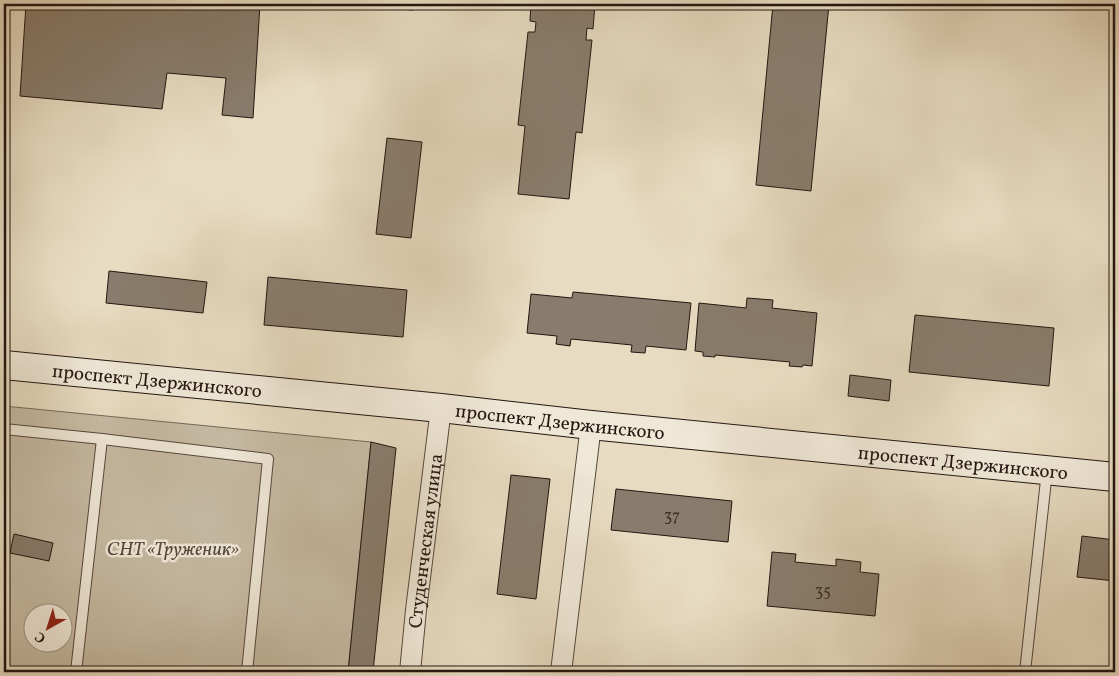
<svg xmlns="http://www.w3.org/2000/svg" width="1119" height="676" viewBox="0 0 1119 676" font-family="Vollkorn,serif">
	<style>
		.green { fill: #c6baa3; stroke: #74685a; fill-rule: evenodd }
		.building { fill: #897c6c; stroke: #231610 }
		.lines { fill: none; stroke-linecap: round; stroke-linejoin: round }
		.service-casing { stroke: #54473c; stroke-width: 12 }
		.minor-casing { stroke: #54473c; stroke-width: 22 }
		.secondary-casing { stroke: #231610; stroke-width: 30 }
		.service { stroke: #efe8d7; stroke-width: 10 }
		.minor { stroke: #efe8d7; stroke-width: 20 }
		.secondary { stroke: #efe8d7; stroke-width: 28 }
		.labels { text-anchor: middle; stroke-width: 5; stroke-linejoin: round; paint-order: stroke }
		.number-label { font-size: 16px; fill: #3c3027 }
		.street-label { font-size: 19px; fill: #231610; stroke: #efe8d7 }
		.park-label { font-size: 19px; font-style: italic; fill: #54473c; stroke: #efe8d7 }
	</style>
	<rect width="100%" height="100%" fill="#e7dbc1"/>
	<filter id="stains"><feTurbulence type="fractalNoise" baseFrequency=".004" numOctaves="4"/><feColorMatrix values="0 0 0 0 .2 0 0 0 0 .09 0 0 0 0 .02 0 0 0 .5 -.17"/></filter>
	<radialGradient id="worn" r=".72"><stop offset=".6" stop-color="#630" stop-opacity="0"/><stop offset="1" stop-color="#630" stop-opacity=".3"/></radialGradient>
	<path class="green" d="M 4,406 L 371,442 L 348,672 L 4,672 ZM 32,614 L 62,614 L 62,644 L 32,644 Z"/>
	<g class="building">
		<path d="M 26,4 L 260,4 L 253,118 L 222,115 L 226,78 L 167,73 L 162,109 L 20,96 Z"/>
		<path d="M 351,4 L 413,4 L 413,10 L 351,6 Z"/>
		<path d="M 531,4 L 595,4 L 593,29 L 587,28 L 586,40 L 592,40 L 582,133 L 576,132 L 569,199 L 518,194 L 525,126 L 518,125 L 528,32 L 535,32 L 536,22 L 530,21 Z"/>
		<path d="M 773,4 L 829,4 L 811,191 L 756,185 Z"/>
		<path d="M 387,138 L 422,142 L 411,238 L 376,234 Z"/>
		<path d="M 109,271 L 207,282 L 203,313 L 106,303 Z"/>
		<path d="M 268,277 L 407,290 L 403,337 L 264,325 Z"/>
		<path d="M 573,292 L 691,303 L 686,350 L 646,346 L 645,353 L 631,352 L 632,345 L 571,339 L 570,346 L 556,344 L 557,336 L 527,333 L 531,294 L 572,298 Z"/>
		<path d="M 747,298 L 773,300 L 772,308 L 817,313 L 812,366 L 803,365 L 802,367 L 789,366 L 790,362 L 715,355 L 715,357 L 703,356 L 703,352 L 695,351 L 699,303 L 746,308 Z"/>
		<path d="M 915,315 L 1054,328 L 1049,386 L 909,372 Z"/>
		<path d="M 850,375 L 891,380 L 889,401 L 848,396 Z"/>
		<path d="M 371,442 L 396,448 L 373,672 L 348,672 Z"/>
		<path d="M 511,475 L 550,479 L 536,599 L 497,594 Z"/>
		<path d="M 616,489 L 732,501 L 728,542 L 611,530 Z"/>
		<path d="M 14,534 L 53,543 L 49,561 L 10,553 Z"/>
		<path d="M 1082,536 L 1115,540 L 1115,581 L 1077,577 Z"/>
		<path d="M 772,552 L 796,554 L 795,562 L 836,566 L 836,559 L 861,562 L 860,572 L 879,574 L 875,616 L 767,606 Z"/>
		<path d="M 495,668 L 532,672 L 494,672 Z"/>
	</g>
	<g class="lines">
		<defs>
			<g id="service">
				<path d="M 4,429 L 102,439 L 268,459 L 247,672"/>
				<path d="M 76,672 L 102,439"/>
				<path d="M 1025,672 L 1047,471"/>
			</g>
			<g id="minor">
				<path id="s1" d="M 410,672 L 416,610 L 441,408"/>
				<path d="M 561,672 L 591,425"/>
			</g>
			<g id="secondary">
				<path id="s2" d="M 4,365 L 441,408 L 591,425 L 1115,477"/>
			</g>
		</defs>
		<use href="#service" class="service-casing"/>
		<use href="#minor" class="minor-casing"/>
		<use href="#secondary" class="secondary-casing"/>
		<use href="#service" class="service"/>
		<use href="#minor" class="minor"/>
		<use href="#secondary" class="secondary"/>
	</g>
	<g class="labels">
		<g class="number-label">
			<text x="672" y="521">37</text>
			<text x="823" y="596">35</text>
		</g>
		<g class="street-label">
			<text dy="7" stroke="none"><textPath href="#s2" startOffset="154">проспект Дзержинского</textPath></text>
			<text dy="7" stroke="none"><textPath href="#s2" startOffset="559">проспект Дзержинского</textPath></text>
			<text dy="7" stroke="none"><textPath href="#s2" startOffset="964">проспект Дзержинского</textPath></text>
			<text dy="7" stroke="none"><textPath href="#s1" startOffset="132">Студенческая улица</textPath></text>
		</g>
		<g class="park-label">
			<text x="173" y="555">СНТ «Труженик»</text>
		</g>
	</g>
	<rect width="1119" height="676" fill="none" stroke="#e7dbc1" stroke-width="20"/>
	<rect x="5" y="5" width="1109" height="666" fill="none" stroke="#231610" stroke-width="2.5"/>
	<rect x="10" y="10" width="1099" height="656" fill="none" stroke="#231610"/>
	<g transform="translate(48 628) rotate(219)"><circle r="24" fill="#efe8d7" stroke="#9d9487"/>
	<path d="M0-4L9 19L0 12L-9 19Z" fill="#8f2418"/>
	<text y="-8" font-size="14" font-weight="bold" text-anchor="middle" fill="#231610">С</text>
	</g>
	<rect width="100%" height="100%" filter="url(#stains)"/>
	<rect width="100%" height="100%" fill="url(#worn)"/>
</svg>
